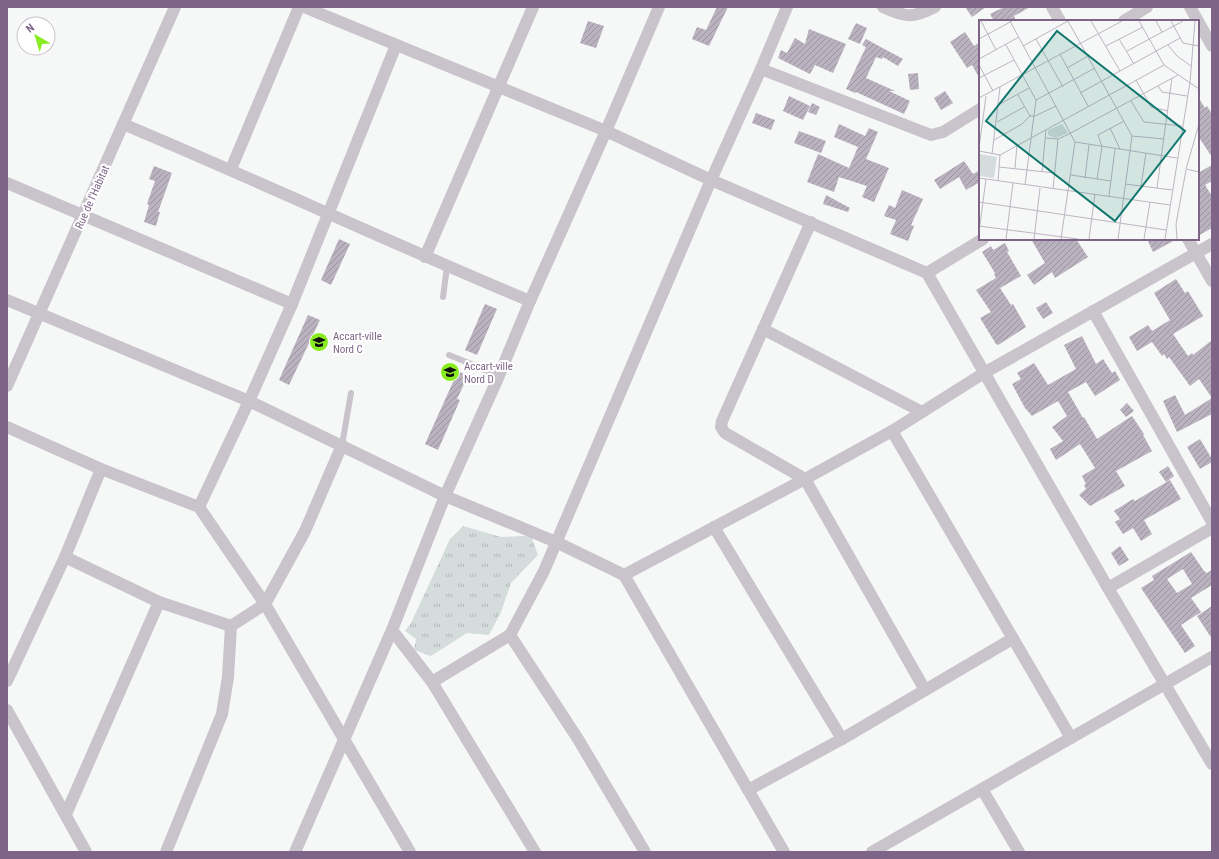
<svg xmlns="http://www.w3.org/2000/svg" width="1219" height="859" viewBox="0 0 1219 859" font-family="'Roboto Condensed',sans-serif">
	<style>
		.grass { fill: url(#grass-tufts) }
		.building { fill: url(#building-hatch); fill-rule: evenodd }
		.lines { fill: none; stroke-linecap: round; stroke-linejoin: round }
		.lane { stroke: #c9c3cc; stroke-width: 6 }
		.street { stroke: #c9c3cc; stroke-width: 12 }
		.labels { text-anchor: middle; stroke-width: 4; stroke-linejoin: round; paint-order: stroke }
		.street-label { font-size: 11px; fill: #7e6588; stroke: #fff }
		.poi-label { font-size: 11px; fill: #7e6588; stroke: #fff; text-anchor: start }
		.inset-road { fill: none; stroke: #beb4c3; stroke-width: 1 }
		.view { fill: #0f766e; fill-opacity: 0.15; stroke: #0f766e; stroke-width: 2 }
		.inset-edge { fill: none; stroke: #7e6588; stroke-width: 2 }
	</style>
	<defs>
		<pattern id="grass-tufts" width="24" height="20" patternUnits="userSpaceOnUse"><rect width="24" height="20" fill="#d4dddc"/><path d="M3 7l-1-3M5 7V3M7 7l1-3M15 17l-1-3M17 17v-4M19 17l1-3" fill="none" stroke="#b1b7b8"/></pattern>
		<pattern id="building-hatch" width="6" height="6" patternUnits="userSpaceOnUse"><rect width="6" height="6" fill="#bbb2c0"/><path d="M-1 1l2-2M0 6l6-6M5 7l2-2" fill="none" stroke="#9d94a2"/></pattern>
	</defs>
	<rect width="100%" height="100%" fill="#f5f8f6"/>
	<path class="grass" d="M 463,526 L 501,537 L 531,536 L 538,555 L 511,583 L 501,612 L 489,635 L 467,633 L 431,656 L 414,650 L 416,639 L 405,631 L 411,623 L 450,539 Z"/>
	<g class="building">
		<path d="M 717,7 L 728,7 L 709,46 L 692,39 L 697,27 L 706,30 Z"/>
		<path d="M 965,7 L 986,7 L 972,17 Z"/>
		<path d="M 1004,7 L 1030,7 L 1014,16 L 1016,21 L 994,21 L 990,14 Z"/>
		<path d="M 588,21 L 604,26 L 596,48 L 580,43 Z"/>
		<path d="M 856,23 L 867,28 L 860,44 L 848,39 Z"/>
		<path d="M 809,29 L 846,44 L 833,73 L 815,65 L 810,74 L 778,58 L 781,50 L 787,53 L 795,38 L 805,44 Z"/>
		<path d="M 965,32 L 974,46 L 980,42 L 980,79 L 972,65 L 967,68 L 950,42 Z"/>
		<path d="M 866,39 L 903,59 L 898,66 L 883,57 L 882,59 L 876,57 L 866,78 L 895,91 L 889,91 L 910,101 L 904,114 L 856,92 L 855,93 L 846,89 L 866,47 L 862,45 Z"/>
		<path d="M 918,73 L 919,89 L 910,90 L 908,74 Z"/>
		<path d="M 945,91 L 953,103 L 941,110 L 934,98 Z"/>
		<path d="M 789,96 L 810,106 L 803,120 L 783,111 Z"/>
		<path d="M 1198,97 L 1205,108 L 1207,106 L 1212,114 L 1212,157 L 1198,136 Z"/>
		<path d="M 812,103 L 820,107 L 816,115 L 808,112 Z"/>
		<path d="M 756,113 L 775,120 L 771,130 L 752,123 Z"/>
		<path d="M 839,124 L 865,136 L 869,128 L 878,132 L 866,159 L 889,168 L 874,202 L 862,197 L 867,186 L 839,177 L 834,192 L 807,182 L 818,154 L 849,168 L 858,147 L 834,137 Z"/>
		<path d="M 799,131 L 826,141 L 821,153 L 794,143 Z"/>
		<path d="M 964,161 L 973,174 L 980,170 L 980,182 L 966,190 L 959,177 L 940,189 L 934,180 Z"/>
		<path d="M 1212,165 L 1212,181 L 1205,185 L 1212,196 L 1212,228 L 1198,236 L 1198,173 Z"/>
		<path d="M 154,166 L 172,173 L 158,212 L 160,212 L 156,226 L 144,222 L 149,205 L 147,204 L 155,181 L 149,179 Z"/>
		<path d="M 902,190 L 923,199 L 911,225 L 914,226 L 908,241 L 890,234 L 896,220 L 884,216 L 889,205 L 895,208 Z"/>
		<path d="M 826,195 L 850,208 L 848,212 L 823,204 Z"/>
		<path d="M 339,239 L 350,244 L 331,285 L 321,280 Z"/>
		<path d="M 1031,239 L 1076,239 L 1088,257 L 1055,278 L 1052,272 L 1034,285 L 1027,275 L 1045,263 Z"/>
		<path d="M 1147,239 L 1177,239 L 1153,252 Z"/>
		<path d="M 1005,243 L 1009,251 L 1007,252 L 1021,276 L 1000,288 L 1011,305 L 1013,304 L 1026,327 L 998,345 L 996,344 L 980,318 L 991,312 L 976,290 L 996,278 L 994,274 L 995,273 L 982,252 L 991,246 L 993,250 Z"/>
		<path d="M 1176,279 L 1185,293 L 1188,291 L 1203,316 L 1173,334 L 1188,356 L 1192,353 L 1193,355 L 1212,340 L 1212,398 L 1199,379 L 1190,386 L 1169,357 L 1167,359 L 1164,354 L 1162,356 L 1152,342 L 1137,351 L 1129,337 L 1148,325 L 1152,331 L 1170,320 L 1154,293 Z"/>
		<path d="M 1046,302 L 1053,313 L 1043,319 L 1036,308 Z"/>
		<path d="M 485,304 L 497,309 L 477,355 L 465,350 Z"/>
		<path d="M 308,315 L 320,320 L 289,385 L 279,380 Z"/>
		<path d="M 1082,336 L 1096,364 L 1103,359 L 1112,373 L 1115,371 L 1120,380 L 1095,396 L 1086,382 L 1068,392 L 1083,418 L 1084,417 L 1097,439 L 1132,416 L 1144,434 L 1143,435 L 1152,451 L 1116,471 L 1125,486 L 1090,506 L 1079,495 L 1086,489 L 1084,485 L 1086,484 L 1082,476 L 1095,468 L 1080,444 L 1056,460 L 1050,449 L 1063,441 L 1052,427 L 1067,416 L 1058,401 L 1032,416 L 1025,408 L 1012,384 L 1021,379 L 1017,373 L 1034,363 L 1048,385 L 1076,369 L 1064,345 Z"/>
		<path d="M 458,371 L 468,376 L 457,399 L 460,400 L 438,450 L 425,444 Z"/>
		<path d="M 1175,395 L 1185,415 L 1212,398 L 1212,414 L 1177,432 L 1163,401 Z"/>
		<path d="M 1127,403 L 1134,411 L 1126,417 L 1120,410 Z"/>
		<path d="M 1200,439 L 1212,459 L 1212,462 L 1200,469 L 1187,447 Z"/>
		<path d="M 1168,466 L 1174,476 L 1166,482 L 1159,472 Z"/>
		<path d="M 1170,480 L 1181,499 L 1144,520 L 1152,534 L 1141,541 L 1133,528 L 1123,534 L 1115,522 L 1120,519 L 1114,511 L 1133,499 L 1135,501 Z"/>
		<path d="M 1120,546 L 1129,560 L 1119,566 L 1111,553 Z"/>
		<path d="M 1191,552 L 1204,571 L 1207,573 L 1212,570 L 1212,585 L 1191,598 L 1201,612 L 1181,625 L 1195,646 L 1185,653 L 1141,588 L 1154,580 L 1152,576 ZM 1183,569 L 1192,584 L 1177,593 L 1167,579 Z"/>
		<path d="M 1212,606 L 1212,639 L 1197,616 Z"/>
	</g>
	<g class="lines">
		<g class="lane">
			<path d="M 443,297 L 447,267"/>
			<path d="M 449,355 L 481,368 L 498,378"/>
			<path d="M 342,445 L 351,393"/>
		</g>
		<g class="street">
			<path d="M 304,7 L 606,131 L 711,180 L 927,273 L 1108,588 L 1212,764"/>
			<path d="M 883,7 C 905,17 912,19 935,7"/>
			<path d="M 1052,7 L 1060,21"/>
			<path d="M 1190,7 L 1212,46"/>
			<path d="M 1124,21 L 1147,7"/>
			<path d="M 761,69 L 931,135 L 943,132 L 980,109"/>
			<path d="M 123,124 C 259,181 393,244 530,301"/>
			<path d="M 231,169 L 299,7"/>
			<path d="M 7,183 L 292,304"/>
			<path d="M 811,222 L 722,421 L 721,427 L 725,433 L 805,479 L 925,690"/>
			<path d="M 1188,239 L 1212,281"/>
			<path d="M 425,257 L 533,7"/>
			<path d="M 927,273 L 983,239"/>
			<path d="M 7,300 L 249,401 L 445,496 L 556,542 L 624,575 L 784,852"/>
			<path d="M 1093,311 L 1212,522"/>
			<path d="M 763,329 L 922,412"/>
			<path d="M 7,386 L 175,7"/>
			<path d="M 7,427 L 101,469 L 199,507 L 265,604 L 410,852"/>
			<path d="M 892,431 L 1071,738"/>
			<path d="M 199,507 L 249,401 L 292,304 L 396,45"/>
			<path d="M 714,527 L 842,739"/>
			<path d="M 65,557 L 159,602 L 231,626"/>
			<path d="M 624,575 L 805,479 L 892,431 L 984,373 L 1212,244"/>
			<path d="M 1108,588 L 1212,528"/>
			<path d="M 392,630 L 432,682 L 535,852"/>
			<path d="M 510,635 L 578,739 L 645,852"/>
			<path d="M 7,681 L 65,557 L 101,469"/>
			<path d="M 432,682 L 510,635 L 544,571 L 711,180 L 761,69 L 787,7"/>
			<path d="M 7,710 L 86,852"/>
			<path d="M 982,789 L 1019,852"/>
			<path d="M 748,790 L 842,739 L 1012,639"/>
			<path d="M 66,814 L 159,602"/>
			<path d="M 166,852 L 222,714 L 228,677 L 231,626 L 265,604 L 305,531 L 342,445"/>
			<path d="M 295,852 L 392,630 L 445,496 L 498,378 L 530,301 L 606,131 L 659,7"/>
			<path d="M 872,852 L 1212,657"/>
		</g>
	</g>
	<defs>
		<symbol id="school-disc" viewBox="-11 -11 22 22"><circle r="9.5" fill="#89ec21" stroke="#fff"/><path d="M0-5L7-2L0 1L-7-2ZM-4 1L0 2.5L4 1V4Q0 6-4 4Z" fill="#111"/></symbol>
	</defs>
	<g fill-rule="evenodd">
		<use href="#school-disc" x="308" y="331" width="22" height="22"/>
		<use href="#school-disc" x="439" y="361" width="22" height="22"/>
	</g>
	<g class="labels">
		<g class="street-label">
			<text transform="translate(92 197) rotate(-66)" y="4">Rue de l'Habitat</text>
		</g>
		<g class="poi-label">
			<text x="333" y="340">Accart-ville<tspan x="333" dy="13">Nord C</tspan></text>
			<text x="464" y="370">Accart-ville<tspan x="464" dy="13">Nord D</tspan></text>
		</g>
	</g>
	<g transform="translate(979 20)">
		<rect width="220" height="220" fill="#f5f8f6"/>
		<path d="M 83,104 L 89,113 L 77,118 L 69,115 L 69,110 Z" fill="#d4dddc"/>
		<path d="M 0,134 L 18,137 L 15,158 L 0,156 Z" fill="#d4dddc"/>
		<path class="inset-road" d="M 2,1 L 17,30M 31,1 L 96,122 L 82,219M 89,1 L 153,116 L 139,219M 112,1 L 141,51M 160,1 L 185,45 L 220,69M 177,1 L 183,12M 192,1 L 204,23 L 220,26M 0,19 L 33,1M 57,19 L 84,67M 140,19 L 155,44M 27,25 L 57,80 L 46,165M 189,25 L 198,36 L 212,46M 44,26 L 89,1M 127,26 L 164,7M 148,31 L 204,1M 81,34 L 109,86M 0,39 L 40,17M 0,45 L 14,71M 88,48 L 109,36M 0,58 L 35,40M 157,60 L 172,87 L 189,91M 179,66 L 183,72 L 208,76M 101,73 L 201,18M 39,75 L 51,96M 0,78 L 143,1M 57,80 L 116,48M 152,81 L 165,102 L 203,106M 21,84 L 50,68M 18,102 L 45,87M 220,104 L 207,149 L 220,152M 131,108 L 141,129M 153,116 L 185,119M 67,118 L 79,119 L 88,115 L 199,55M 15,120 L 43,104 L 51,96 L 56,96 L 77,86M 96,122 L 198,138M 0,128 L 7,76M 0,131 L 21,135 L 185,45M 13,134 L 21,67M 20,147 L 76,153M 36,148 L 38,125M 63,152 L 67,110M 92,155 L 132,161M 0,158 L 191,185M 106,158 L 110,125M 118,159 L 123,127 L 119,115 L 145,101M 19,161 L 21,135M 146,164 L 193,170M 162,166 L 167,133M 178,168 L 193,58M 74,169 L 79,119M 130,176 L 136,129M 0,182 L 187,210M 0,206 L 99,219M 0,212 L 7,159M 27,219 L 34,163M 55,219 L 61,168M 110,219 L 116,174M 165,219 L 171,182M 186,219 L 211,62 L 216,1M 198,219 L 197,204 L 207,150"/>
		<path class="view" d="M 78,11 L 206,111 L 136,201 L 7,101 Z"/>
		<rect width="220" height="220" class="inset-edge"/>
	</g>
	<rect width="1219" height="859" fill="none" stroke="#7e6588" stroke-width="16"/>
	<g transform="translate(36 36) rotate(322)"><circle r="19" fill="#ffffff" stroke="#cbc1cf"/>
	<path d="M0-3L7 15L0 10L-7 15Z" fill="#89ec21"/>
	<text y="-6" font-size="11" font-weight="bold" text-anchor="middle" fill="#7e6588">N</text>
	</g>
</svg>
